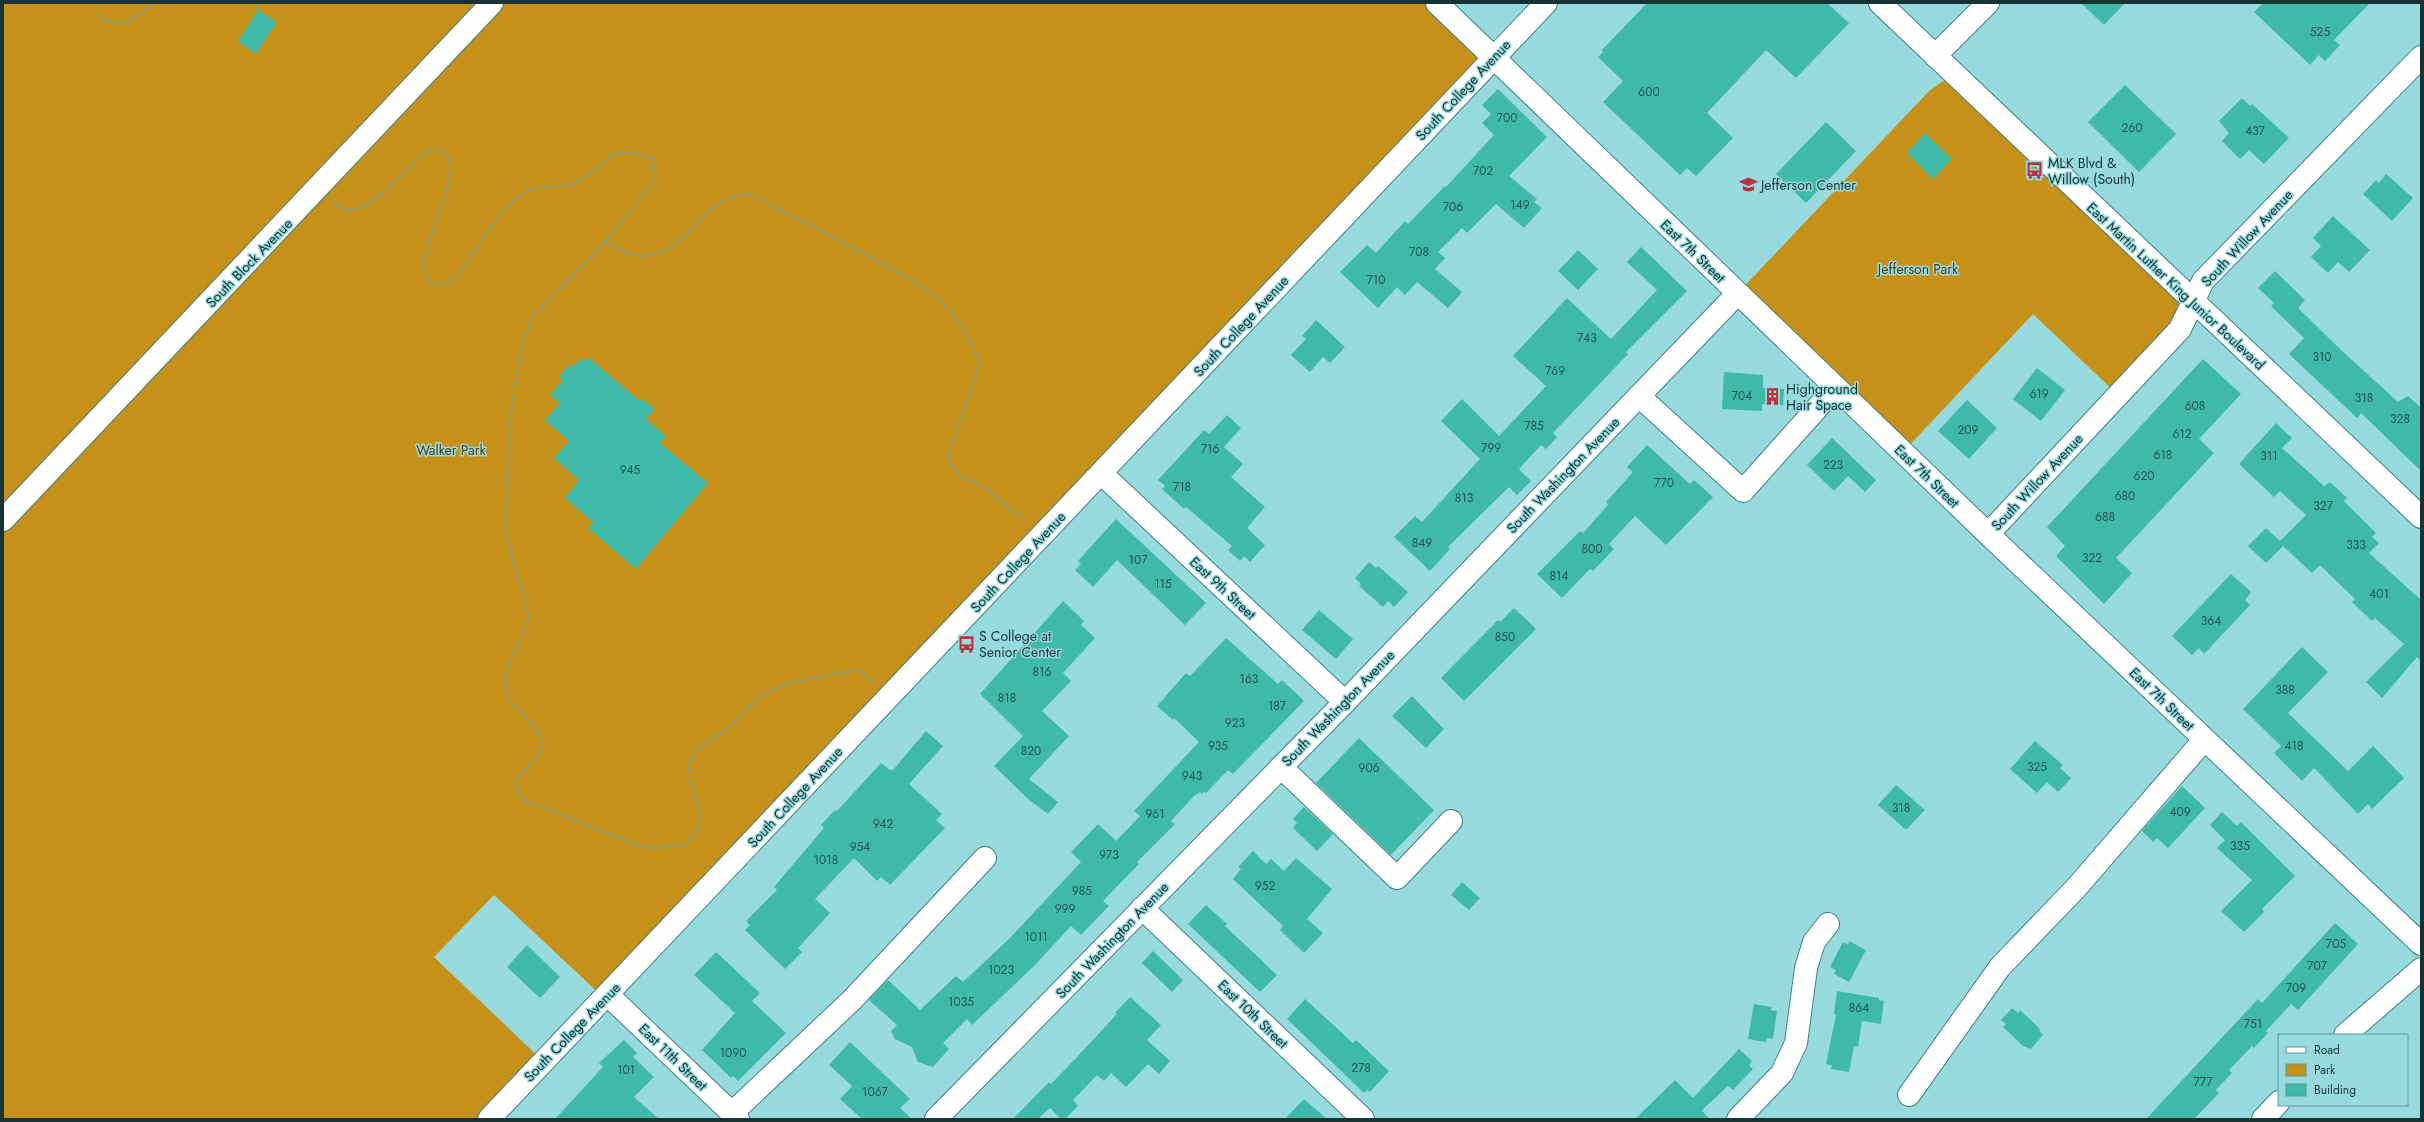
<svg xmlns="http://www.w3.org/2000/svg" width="2424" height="1122" viewBox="0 0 2424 1122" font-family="Jost,sans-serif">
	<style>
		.green { fill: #c59118 }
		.building { fill: #3fb9a8 }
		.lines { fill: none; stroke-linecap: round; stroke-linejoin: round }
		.minor-casing { stroke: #3f8085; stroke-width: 24 }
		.major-casing { stroke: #3f8085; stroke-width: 24 }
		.path { stroke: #6ea4a7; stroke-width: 2.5; stroke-dasharray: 2 2; stroke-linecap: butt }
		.minor { stroke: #fff; stroke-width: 22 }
		.major { stroke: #fff; stroke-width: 22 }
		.labels { text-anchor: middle; stroke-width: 3; stroke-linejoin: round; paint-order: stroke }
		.number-label { font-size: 12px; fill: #205451 }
		.street-label { font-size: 14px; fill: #163234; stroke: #98dbdf }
		.poi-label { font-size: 14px; fill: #163234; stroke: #98dbdf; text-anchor: start }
		.park-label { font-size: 14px; fill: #4f390b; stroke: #98dbdf }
	</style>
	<rect width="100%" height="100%" fill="#98dbdf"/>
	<g class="green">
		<path d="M 3,3 L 1437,3 L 1493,57 L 604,998 L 494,895 L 434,957 L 544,1062 L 489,1119 L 3,1119 Z"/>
		<path d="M 1953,74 L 2193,302 L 2118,395 L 2033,314 L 1903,452 L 1737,294 L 1929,91 Z"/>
	</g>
	<g class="building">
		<path d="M 1647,3 L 1827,3 L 1849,23 L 1796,78 L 1766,50 L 1707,113 L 1733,138 L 1696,176 L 1687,168 L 1680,175 L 1603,102 L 1623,81 L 1598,57 L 1603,52 L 1602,50 Z"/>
		<path d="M 2081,3 L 2125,3 L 2104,25 Z"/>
		<path d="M 2263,3 L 2370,3 L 2334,40 L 2340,45 L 2325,61 L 2319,55 L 2310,65 L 2254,12 Z"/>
		<path d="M 258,10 L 277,22 L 256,54 L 238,41 Z"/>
		<path d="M 2125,85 L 2176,134 L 2139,172 L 2088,122 Z"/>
		<path d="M 1498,89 L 1547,137 L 1509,176 L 1537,199 L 1534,202 L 1542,208 L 1524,228 L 1496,204 L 1467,233 L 1462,228 L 1438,252 L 1445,258 L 1435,269 L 1462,292 L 1448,308 L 1417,282 L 1405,295 L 1397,287 L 1378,308 L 1340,272 L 1367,245 L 1376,253 L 1405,221 L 1408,224 L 1445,186 L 1446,187 L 1494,135 L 1482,123 L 1491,114 L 1482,105 Z"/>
		<path d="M 2242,98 L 2250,106 L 2252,104 L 2289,138 L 2264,164 L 2249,150 L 2240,159 L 2222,141 L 2229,133 L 2219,121 Z"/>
		<path d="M 1826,122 L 1856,151 L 1806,203 L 1776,174 Z"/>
		<path d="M 1925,133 L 1952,159 L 1933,179 L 1907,153 Z"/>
		<path d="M 2386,174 L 2413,198 L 2392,221 L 2363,194 L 2376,180 L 2379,183 Z"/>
		<path d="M 2333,216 L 2370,250 L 2349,272 L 2338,262 L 2328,273 L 2311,257 L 2321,246 L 2313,238 Z"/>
		<path d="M 1641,247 L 1687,291 L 1626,352 L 1628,354 L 1553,433 L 1557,437 L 1546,449 L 1541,445 L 1519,469 L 1531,481 L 1517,495 L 1509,487 L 1448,547 L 1450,549 L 1430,571 L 1394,537 L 1415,516 L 1422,522 L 1480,459 L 1441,421 L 1462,399 L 1499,436 L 1546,386 L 1513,356 L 1567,298 L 1611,339 L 1657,290 L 1627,262 Z"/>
		<path d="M 1578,250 L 1598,269 L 1578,290 L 1558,271 Z"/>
		<path d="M 2275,271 L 2305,300 L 2298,308 L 2341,350 L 2398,402 L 2408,396 L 2421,408 L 2421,471 L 2361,413 L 2357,418 L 2289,354 L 2304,338 L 2271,306 L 2274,303 L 2258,288 Z"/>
		<path d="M 1316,320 L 1345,347 L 1330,363 L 1323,357 L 1310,372 L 1291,355 L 1306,339 L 1302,336 Z"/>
		<path d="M 588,357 L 640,401 L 642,399 L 655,409 L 646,419 L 666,436 L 660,443 L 708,483 L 636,569 L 588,528 L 593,522 L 565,498 L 579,480 L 554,458 L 569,441 L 545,420 L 560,403 L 550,395 L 563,380 L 559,377 L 570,364 L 573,367 L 580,359 L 583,362 Z"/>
		<path d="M 2203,359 L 2241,394 L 2199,439 L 2214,453 L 2116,558 L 2132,573 L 2104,604 L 2056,556 L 2065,546 L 2047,527 Z"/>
		<path d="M 2037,368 L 2065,390 L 2041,421 L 2013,399 Z"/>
		<path d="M 1724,372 L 1763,375 L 1763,388 L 1784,389 L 1783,405 L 1762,404 L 1762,411 L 1722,409 Z"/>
		<path d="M 1967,400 L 1997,428 L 1969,459 L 1938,431 Z"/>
		<path d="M 1227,415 L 1241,428 L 1224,447 L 1243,464 L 1231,477 L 1265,507 L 1247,528 L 1265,545 L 1250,562 L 1244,556 L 1240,561 L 1228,550 L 1232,546 L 1186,507 L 1184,509 L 1162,489 L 1165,486 L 1158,480 L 1204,430 L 1209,434 Z"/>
		<path d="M 2276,423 L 2292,438 L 2282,448 L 2324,486 L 2330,482 L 2347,498 L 2344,501 L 2376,533 L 2372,537 L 2379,543 L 2369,553 L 2421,600 L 2421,661 L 2417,657 L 2382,698 L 2366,682 L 2404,644 L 2375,618 L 2372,621 L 2352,602 L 2355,599 L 2320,565 L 2312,573 L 2283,546 L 2266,563 L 2248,546 L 2266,528 L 2280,541 L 2306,515 L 2280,491 L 2274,497 L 2239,464 Z"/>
		<path d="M 1832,438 L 1876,480 L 1865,492 L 1848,476 L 1834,491 L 1807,465 Z"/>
		<path d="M 1647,445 L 1690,484 L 1694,480 L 1713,497 L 1666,545 L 1635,516 L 1609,544 L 1614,549 L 1593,571 L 1590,569 L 1562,598 L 1537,574 L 1580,531 L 1583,533 L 1608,505 L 1606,502 L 1633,472 L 1627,467 Z"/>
		<path d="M 1116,519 L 1206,603 L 1185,625 L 1117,560 L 1093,587 L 1075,570 L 1081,564 L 1078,561 Z"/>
		<path d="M 1369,562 L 1376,568 L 1378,566 L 1408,592 L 1394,607 L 1388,601 L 1383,607 L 1359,586 L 1361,584 L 1355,578 Z"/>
		<path d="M 2231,574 L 2251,592 L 2245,600 L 2250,605 L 2204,654 L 2199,648 L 2192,655 L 2172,636 Z"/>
		<path d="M 1063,601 L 1084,621 L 1081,625 L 1095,638 L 1063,673 L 1071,681 L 1042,711 L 1069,736 L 1029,779 L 1058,802 L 1048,814 L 1028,799 L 994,766 L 1023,736 L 980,694 Z"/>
		<path d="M 1514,608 L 1536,629 L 1464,701 L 1441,678 L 1498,620 L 1500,622 Z"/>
		<path d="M 1319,610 L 1353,639 L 1336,659 L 1302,630 Z"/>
		<path d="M 1226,638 L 1278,684 L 1282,680 L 1304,701 L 1233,774 L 1228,770 L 1206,793 L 1204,792 L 1202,794 L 1200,792 L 1194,796 L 1171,821 L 1175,824 L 1137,862 L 1139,864 L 1103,901 L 1109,906 L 1081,935 L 1071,926 L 1034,966 L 972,1025 L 967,1019 L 943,1043 L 949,1049 L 933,1067 L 918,1062 L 912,1047 L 895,1039 L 891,1031 L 897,1025 L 869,1000 L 888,980 L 920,1010 L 956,976 L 963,982 L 1010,938 L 1081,862 L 1071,852 L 1098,824 L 1116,841 L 1140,816 L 1134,811 L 1199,742 L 1174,718 L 1173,720 L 1157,706 L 1186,673 L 1190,676 Z"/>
		<path d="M 2302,647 L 2328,672 L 2288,713 L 2348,771 L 2373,746 L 2404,778 L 2372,809 L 2368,804 L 2358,814 L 2314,768 L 2302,781 L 2274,753 L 2281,746 L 2243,709 Z"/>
		<path d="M 1412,696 L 1444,729 L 1426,748 L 1392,716 Z"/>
		<path d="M 926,731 L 943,746 L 909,784 L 942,814 L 936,820 L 945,828 L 890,885 L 881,877 L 877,881 L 854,858 L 815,899 L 830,913 L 798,948 L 802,952 L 785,969 L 745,930 L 750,925 L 746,921 L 777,890 L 774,887 L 824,828 L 821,825 L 835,810 L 837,811 L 881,763 L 890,770 L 893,770 Z"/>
		<path d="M 1359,738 L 1434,810 L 1391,855 L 1316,783 Z"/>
		<path d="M 2035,741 L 2063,765 L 2060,768 L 2071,778 L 2058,792 L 2047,782 L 2037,793 L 2010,769 Z"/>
		<path d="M 1896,785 L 1925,810 L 1906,830 L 1878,805 Z"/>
		<path d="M 2182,786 L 2205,808 L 2168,848 L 2157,838 L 2153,842 L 2142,831 Z"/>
		<path d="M 1304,807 L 1333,834 L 1317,851 L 1293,828 L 1297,823 L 1293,819 Z"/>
		<path d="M 2222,812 L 2237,826 L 2241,822 L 2295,876 L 2262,909 L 2264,912 L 2244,932 L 2221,911 L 2252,880 L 2217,848 L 2225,840 L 2210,825 Z"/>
		<path d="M 1253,851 L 1266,864 L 1271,859 L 1284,871 L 1296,858 L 1332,889 L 1307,919 L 1323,933 L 1304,953 L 1280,930 L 1283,926 L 1233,879 L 1241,869 L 1238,867 Z"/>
		<path d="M 1462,882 L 1480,898 L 1469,910 L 1451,895 Z"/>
		<path d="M 1206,905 L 1227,924 L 1225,926 L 1277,975 L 1260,992 L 1188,924 Z"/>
		<path d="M 2335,923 L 2358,944 L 2298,1010 L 2291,1004 L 2266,1031 L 2268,1033 L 2254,1048 L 2252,1046 L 2229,1070 L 2232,1073 L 2216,1090 L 2219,1093 L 2194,1119 L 2146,1119 L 2258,999 L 2262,1003 Z"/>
		<path d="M 1849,941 L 1866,950 L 1849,982 L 1834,974 L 1836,970 L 1830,967 L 1843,942 L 1848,945 Z"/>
		<path d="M 527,945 L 560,977 L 540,998 L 507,967 Z"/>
		<path d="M 1153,951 L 1183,980 L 1172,992 L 1142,963 Z"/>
		<path d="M 716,952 L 760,993 L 752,1001 L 786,1033 L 738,1081 L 733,1076 L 731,1078 L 702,1050 L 735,1013 L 694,975 Z"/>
		<path d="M 1837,991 L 1879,998 L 1879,1000 L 1884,1001 L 1881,1024 L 1862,1021 L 1858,1047 L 1854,1046 L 1849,1072 L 1831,1069 L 1832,1065 L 1826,1064 L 1836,1015 L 1834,1014 Z"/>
		<path d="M 1130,997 L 1161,1025 L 1147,1040 L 1170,1061 L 1159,1074 L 1148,1064 L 1126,1087 L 1111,1073 L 1104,1081 L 1097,1075 L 1073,1100 L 1078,1106 L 1065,1119 L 1061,1119 L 1050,1108 L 1038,1119 L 1013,1119 L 1049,1082 L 1051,1084 L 1077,1057 L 1117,1014 L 1115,1013 Z"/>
		<path d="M 1305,999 L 1353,1043 L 1356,1040 L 1389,1071 L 1370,1092 L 1367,1090 L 1364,1093 L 1287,1019 Z"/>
		<path d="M 1754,1004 L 1772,1007 L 1771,1010 L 1777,1011 L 1773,1039 L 1767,1038 L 1766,1042 L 1748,1039 Z"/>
		<path d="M 2012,1008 L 2018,1013 L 2020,1010 L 2040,1029 L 2039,1030 L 2043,1035 L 2031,1049 L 2023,1046 L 2003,1027 L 2006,1024 L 2001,1020 Z"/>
		<path d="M 624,1040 L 637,1053 L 633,1057 L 654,1077 L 634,1097 L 659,1119 L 555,1119 L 603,1067 L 599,1063 Z"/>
		<path d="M 850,1042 L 910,1099 L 900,1108 L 912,1119 L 862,1119 L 840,1099 L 852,1086 L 829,1065 Z"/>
		<path d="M 1739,1049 L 1752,1061 L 1749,1065 L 1753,1069 L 1733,1090 L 1728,1086 L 1703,1109 L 1702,1111 L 1710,1119 L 1635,1119 L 1675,1080 L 1693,1098 Z"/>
		<path d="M 1304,1099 L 1327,1119 L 1285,1119 Z"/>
	</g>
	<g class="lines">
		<defs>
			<g id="minor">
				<path d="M 1437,3 L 1988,534 L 2421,944"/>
				<path d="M 1935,56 L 1988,3"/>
				<path d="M 1639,396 L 1743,491 L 1835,388"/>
				<path d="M 1102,474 L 1345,702"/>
				<path d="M 3,520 L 492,3"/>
				<path d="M 1988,534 L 2180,329 L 2203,281 L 2421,57"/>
				<path d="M 1281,767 L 1397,878 L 1451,821"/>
				<path d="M 1142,908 L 1363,1119"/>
				<path d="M 608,995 L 738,1119"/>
				<path d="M 2345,1035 L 2421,969"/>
				<path d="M 1909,1095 L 2000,967 L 2076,888 L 2204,740"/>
				<path d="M 732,1113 L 852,1000 L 985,858"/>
				<path d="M 489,1119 L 1546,3"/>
				<path d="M 936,1119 L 1345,702 L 1737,294"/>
				<path d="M 1738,1119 L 1782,1073 L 1796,1043 L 1806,968 L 1814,942 L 1828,924"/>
				<path d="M 2263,1119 L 2279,1102"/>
			</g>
			<path id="major" d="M 1880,3 L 2421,517"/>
		</defs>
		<use href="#minor" class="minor-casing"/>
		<use href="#major" class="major-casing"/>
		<g class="path">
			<path d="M 258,10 L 260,3"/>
			<path d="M 97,15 C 120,34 136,17 155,3"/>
			<path d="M 333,201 C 338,206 345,211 352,210 C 374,207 409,166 426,152 C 446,146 452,157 451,176 L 423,261 L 424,271 L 428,281 C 440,287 446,285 457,277 C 478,252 496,210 523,193 C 539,182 562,191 579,181 C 614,160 606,143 654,159 L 652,184 L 606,241 L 535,314 L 523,339 L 509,424 L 506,533 L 529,618 C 524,641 504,660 505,684 C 505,712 541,715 541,752 L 516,780 L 517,791 L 524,800 L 637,845 L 653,848 L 683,845 C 717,817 689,801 690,768 C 690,750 707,744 719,735 C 735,724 746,706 762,696 C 789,678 828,676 859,670 L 875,682"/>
			<path d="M 606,241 C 613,245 620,251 627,253 C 682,271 698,196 746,194 C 755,194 770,205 778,209 C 815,227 850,246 886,266 C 899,274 915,281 928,290 C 952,308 969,336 980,363 L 948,454 L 952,467 L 963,478 L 982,485 L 1022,518"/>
		</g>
		<use href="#minor" class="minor"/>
		<use href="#major" class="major"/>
	</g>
	<defs>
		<symbol id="bus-bare" viewBox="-9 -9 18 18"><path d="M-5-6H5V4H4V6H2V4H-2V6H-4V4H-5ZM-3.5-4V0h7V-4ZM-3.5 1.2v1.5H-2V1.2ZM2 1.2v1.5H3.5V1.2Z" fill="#c02f3c" stroke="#98dbdf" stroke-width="2.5" paint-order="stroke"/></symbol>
		<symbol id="school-bare" viewBox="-9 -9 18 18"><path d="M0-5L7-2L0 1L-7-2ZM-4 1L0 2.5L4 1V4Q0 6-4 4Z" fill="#c02f3c" stroke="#98dbdf" stroke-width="2.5" paint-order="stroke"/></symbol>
		<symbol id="building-bare" viewBox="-9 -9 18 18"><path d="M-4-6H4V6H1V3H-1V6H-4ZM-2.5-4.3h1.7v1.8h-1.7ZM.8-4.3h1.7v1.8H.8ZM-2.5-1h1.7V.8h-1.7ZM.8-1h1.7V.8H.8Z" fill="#c02f3c" stroke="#98dbdf" stroke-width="2.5" paint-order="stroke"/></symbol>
	</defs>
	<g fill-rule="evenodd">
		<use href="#bus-bare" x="2022" y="158" width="25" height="25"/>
		<use href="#school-bare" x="1736" y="172" width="25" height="25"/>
		<use href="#building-bare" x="1760" y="384" width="25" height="25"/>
		<use href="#bus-bare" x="954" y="632" width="25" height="25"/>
	</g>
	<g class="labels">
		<g class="number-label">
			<text x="2320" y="36">525</text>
			<text x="1649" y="96">600</text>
			<text x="1507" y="122">700</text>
			<text x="2132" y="132">260</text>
			<text x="2255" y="135">437</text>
			<text x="1483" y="175">702</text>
			<text x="1520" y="209">149</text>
			<text x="1453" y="211">706</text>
			<text x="1419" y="256">708</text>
			<text x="1376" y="284">710</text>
			<text x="1587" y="342">743</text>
			<text x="2322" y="361">310</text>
			<text x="1555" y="375">769</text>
			<text x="2039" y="398">619</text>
			<text x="1742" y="400">704</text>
			<text x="2364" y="402">318</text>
			<text x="2195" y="410">608</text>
			<text x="2400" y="423">328</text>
			<text x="1534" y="430">785</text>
			<text x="1968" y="434">209</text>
			<text x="2182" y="438">612</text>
			<text x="1491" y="452">799</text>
			<text x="1210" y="453">716</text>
			<text x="2163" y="459">618</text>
			<text x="2269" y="460">311</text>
			<text x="1833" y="469">223</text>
			<text x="630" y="474">945</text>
			<text x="2144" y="480">620</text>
			<text x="1664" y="487">770</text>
			<text x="1182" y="491">718</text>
			<text x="2125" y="500">680</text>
			<text x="1464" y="502">813</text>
			<text x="2323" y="510">327</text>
			<text x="2105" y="521">688</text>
			<text x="1422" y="547">849</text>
			<text x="2356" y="549">333</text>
			<text x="1592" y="553">800</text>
			<text x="2092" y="562">322</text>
			<text x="1138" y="564">107</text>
			<text x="1559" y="580">814</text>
			<text x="1163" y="588">115</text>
			<text x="2379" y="598">401</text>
			<text x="2211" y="625">364</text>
			<text x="1505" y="641">850</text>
			<text x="1042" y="676">816</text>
			<text x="1249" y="683">163</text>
			<text x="2285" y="694">388</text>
			<text x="1007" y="702">818</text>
			<text x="1277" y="710">187</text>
			<text x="1235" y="727">923</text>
			<text x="1218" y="750">935</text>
			<text x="2294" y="750">418</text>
			<text x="1031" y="755">820</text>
			<text x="2037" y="771">325</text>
			<text x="1369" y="772">906</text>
			<text x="1192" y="780">943</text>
			<text x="1901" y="812">318</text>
			<text x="2180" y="816">409</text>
			<text x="1155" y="818">961</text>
			<text x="883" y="828">942</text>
			<text x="2240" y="850">335</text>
			<text x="860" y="851">954</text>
			<text x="1109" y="859">973</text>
			<text x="826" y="864">1018</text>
			<text x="1265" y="890">952</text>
			<text x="1082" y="895">985</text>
			<text x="1065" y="913">999</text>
			<text x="1036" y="941">1011</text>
			<text x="2336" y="948">705</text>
			<text x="2317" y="970">707</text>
			<text x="1001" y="974">1023</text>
			<text x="2296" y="992">709</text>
			<text x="961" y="1006">1035</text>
			<text x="1859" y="1012">864</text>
			<text x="2253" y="1028">751</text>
			<text x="733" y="1057">1090</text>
			<text x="1361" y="1072">278</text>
			<text x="626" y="1074">101</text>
			<text x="2203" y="1086">777</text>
			<text x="875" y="1096">1067</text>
		</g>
		<g class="street-label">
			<text transform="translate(1463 90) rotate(-47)" y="5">South College Avenue</text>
			<text transform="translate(2247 238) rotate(-47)" y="5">South Willow Avenue</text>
			<text transform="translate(1693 251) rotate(44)" y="5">East 7th Street</text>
			<text transform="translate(249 263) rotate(-46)" y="5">South Block Avenue</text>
			<text transform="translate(2176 286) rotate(43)" y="5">East Martin Luther King Junior Boulevard</text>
			<text transform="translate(1241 326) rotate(-47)" y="5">South College Avenue</text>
			<text transform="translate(1563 475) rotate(-46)" y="5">South Washington Avenue</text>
			<text transform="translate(1927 476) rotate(44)" y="5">East 7th Street</text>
			<text transform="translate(2037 482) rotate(-47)" y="5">South Willow Avenue</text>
			<text transform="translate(1018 562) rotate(-47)" y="5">South College Avenue</text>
			<text transform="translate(1223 588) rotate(43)" y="5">East 9th Street</text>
			<text transform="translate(2162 699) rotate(44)" y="5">East 7th Street</text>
			<text transform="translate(1338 708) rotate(-46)" y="5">South Washington Avenue</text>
			<text transform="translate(795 797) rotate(-47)" y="5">South College Avenue</text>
			<text transform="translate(1112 940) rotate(-46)" y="5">South Washington Avenue</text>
			<text transform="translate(1253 1014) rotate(44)" y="5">East 10th Street</text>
			<text transform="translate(572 1032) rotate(-46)" y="5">South College Avenue</text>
			<text transform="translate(673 1057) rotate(44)" y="5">East 11th Street</text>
		</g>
		<g class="poi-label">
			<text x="2048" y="168">MLK Blvd &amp;<tspan x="2048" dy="16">Willow (South)</tspan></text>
			<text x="1761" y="190">Jefferson Center</text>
			<text x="1786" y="394">Highground<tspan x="1786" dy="16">Hair Space</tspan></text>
			<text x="979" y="641">S College at<tspan x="979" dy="16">Senior Center</tspan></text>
		</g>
		<g class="park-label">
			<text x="1918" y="274">Jefferson Park</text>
			<text x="451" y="455">Walker Park</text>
		</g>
	</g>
	<rect width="2424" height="1122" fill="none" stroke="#163234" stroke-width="8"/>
	<rect x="2278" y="1034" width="130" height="72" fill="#98dbdf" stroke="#64979b"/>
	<rect x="2286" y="1047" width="20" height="6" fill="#ffffff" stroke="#64979b"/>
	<text x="2314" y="1054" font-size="12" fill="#163234">Road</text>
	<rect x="2286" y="1064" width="20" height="12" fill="#c59118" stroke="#64979b"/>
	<text x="2314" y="1074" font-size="12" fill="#163234">Park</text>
	<rect x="2286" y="1084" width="20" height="12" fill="#3fb9a8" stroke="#64979b"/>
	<text x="2314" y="1094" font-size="12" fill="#163234">Building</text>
</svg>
